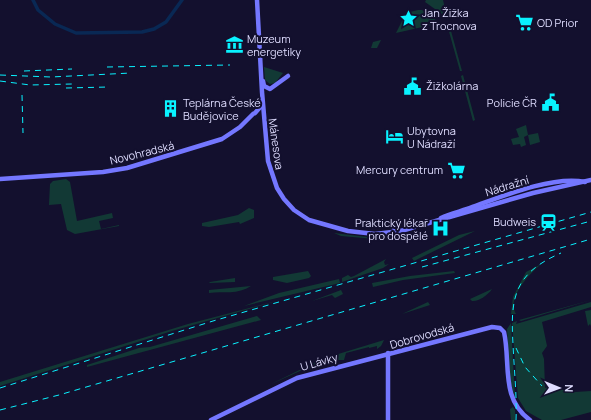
<svg xmlns="http://www.w3.org/2000/svg" width="591" height="420" viewBox="0 0 591 420" font-family="Manrope,sans-serif">
	<style>
		.green { fill: #123935 }
		.lines { fill: none; stroke-linecap: round; stroke-linejoin: round }
		.stream { stroke: #092854; stroke-width: 1 }
		.canal { stroke: #092854; stroke-width: 3.5 }
		.secondary { stroke: #7477ff; stroke-width: 4.5 }
		.rail { stroke: #09f2ff; stroke-width: 1; stroke-dasharray: 6 5; stroke-linecap: butt }
		.labels { text-anchor: middle; stroke-width: 4; stroke-linejoin: round; paint-order: stroke }
		.poi-label { font-size: 11px; fill: #dfddff; stroke: #13102e; text-anchor: start }
		.street-label { font-size: 11px; fill: #dfddff; stroke: #13102e }
	</style>
	<rect width="100%" height="100%" fill="#13102e"/>
	<g class="green">
		<path d="M 426,0 L 443,0 L 446,13 L 442,14 L 425,2 Z"/>
		<path d="M 418,10 L 422,10 L 440,23 L 396,33 L 406,13 L 409,20 L 411,20 L 410,12 Z"/>
		<path d="M 448,28 L 451,31 L 462,71 L 460,71 Z"/>
		<path d="M 381,40 L 377,48 L 371,48 L 373,42 Z"/>
		<path d="M 264,67 L 283,73 L 275,83 L 270,84 L 265,80 Z"/>
		<path d="M 463,75 L 475,120 L 473,121 L 461,76 Z"/>
		<path d="M 526,125 L 528,135 L 538,133 L 540,142 L 530,145 L 528,135 L 524,137 L 526,145 L 521,147 L 520,144 L 513,145 L 511,139 L 519,137 L 516,129 Z"/>
		<path d="M 66,179 L 70,182 L 77,221 L 112,213 L 113,218 L 99,221 L 101,229 L 119,225 L 119,226 L 75,234 L 67,230 L 61,204 L 49,205 L 50,184 L 53,181 Z"/>
		<path d="M 249,208 L 254,210 L 254,218 L 240,224 L 239,222 L 209,227 L 202,226 L 202,223 L 238,215 Z"/>
		<path d="M 475,231 L 418,259 L 414,261 L 412,258 L 459,235 Z"/>
		<path d="M 334,233 L 376,238 L 375,239 L 341,236 Z"/>
		<path d="M 386,259 L 384,262 L 385,265 L 389,264 L 383,268 L 342,282 L 342,278 L 348,275 L 351,277 L 354,276 Z"/>
		<path d="M 543,263 C 530,272 506,299 516,314 L 511,314 L 513,297 L 526,272 Z"/>
		<path d="M 308,271 L 311,276 L 309,278 L 287,283 L 273,280 L 273,277 Z"/>
		<path d="M 454,271 L 455,273 L 403,280 L 373,287 L 372,283 L 410,276 Z"/>
		<path d="M 235,278 L 235,282 L 209,283 L 210,282 Z"/>
		<path d="M 339,279 L 340,283 L 244,306 L 279,293 Z"/>
		<path d="M 251,286 C 238,295 223,291 209,293 L 209,290 Z"/>
		<path d="M 492,289 C 488,295 478,302 472,301 L 470,299 Z"/>
		<path d="M 341,290 L 343,294 L 335,298 L 332,295 L 312,301 Z"/>
		<path d="M 280,300 L 172,331 L 0,386 L 0,382 L 188,324 Z"/>
		<path d="M 591,300 L 521,321 L 519,320 Z"/>
		<path d="M 428,302 L 430,305 L 402,314 Z"/>
		<path d="M 591,302 L 591,307 L 542,322 L 547,346 L 542,353 L 544,359 L 545,388 L 548,387 L 575,392 L 591,391 L 591,412 L 561,420 L 542,420 L 526,411 L 518,398 L 512,323 L 517,321 L 516,324 Z"/>
		<path d="M 591,310 L 591,326 L 590,324 L 588,326 L 585,311 Z"/>
		<path d="M 257,316 L 261,320 L 87,367 L 87,365 L 139,348 L 150,347 Z"/>
		<path d="M 511,323 L 515,399 L 510,380 L 507,329 Z"/>
		<path d="M 384,340 L 381,346 L 377,349 L 377,346 L 369,348 L 369,347 L 346,353 L 344,360 L 333,360 L 333,362 L 300,371 L 269,385 L 322,359 Z"/>
		<path d="M 513,407 L 515,410 L 515,420 L 511,420 L 510,409 Z"/>
	</g>
	<g class="lines">
		<path class="stream" d="M 154,29 L 155,30"/>
		<path class="canal" d="M 33,0 L 38,10 L 55,24 L 76,33 L 142,32 L 154,29 L 166,22 L 182,0"/>
		<g class="secondary">
			<path d="M 257,0 L 262,92 L 268,161 L 277,188 L 284,199 L 294,210 L 309,220 L 348,231 L 375,234 L 401,231 L 533,193 L 591,180"/>
			<path d="M 263,81 L 264,86 L 270,89 L 288,76"/>
			<path d="M 255,113 L 262,105"/>
			<path d="M 0,179 L 103,172 L 127,168 L 222,139 L 240,127 L 253,114"/>
			<path d="M 441,218 C 449,214 458,212 467,209 C 498,198 552,175 585,182"/>
			<path d="M 384,223 L 401,231"/>
			<path d="M 211,420 L 297,378 L 492,327 L 500,328 L 504,332 C 511,363 500,399 530,420"/>
			<path d="M 388,420 L 388,353"/>
		</g>
		<g class="rail">
			<path d="M 107,67 L 230,65"/>
			<path d="M 24,71 L 72,69"/>
			<path d="M 0,75 L 51,77 L 131,73"/>
			<path d="M 0,81 L 30,85 L 72,84"/>
			<path d="M 66,88 L 109,87"/>
			<path d="M 22,95 L 23,133"/>
			<path d="M 422,267 L 591,221"/>
			<path d="M 516,348 L 525,367 L 542,386"/>
			<path d="M 0,388 L 213,321 L 591,212"/>
			<path d="M 0,410 L 59,395 L 591,239"/>
			<path d="M 516,420 C 517,395 514,369 513,344 C 510,296 515,273 561,253"/>
		</g>
	</g>
	<defs>
		<symbol id="sight-bare" viewBox="-9 -9 18 18"><path d="M0-6L1.8-2.2L6-1.7L2.9 1.2L3.7 5.4L0 3.3L-3.7 5.4L-2.9 1.2L-6-1.7L-1.8-2.2Z" fill="#09f2ff" stroke="#13102e" stroke-width="2.5" paint-order="stroke"/></symbol>
		<symbol id="supermarket-bare" viewBox="-9 -9 18 18"><path d="M-6-5.5h2.5l.6 2H6L4.5 2H-2.5L-4.4-4H-6ZM-1.5 3.2a1.3 1.3 0 1 0 .1 0ZM3 3.2a1.3 1.3 0 1 0 .1 0Z" fill="#09f2ff" stroke="#13102e" stroke-width="2.5" paint-order="stroke"/></symbol>
		<symbol id="museum-bare" viewBox="-9 -9 18 18"><path d="M0-6L6-3V-2H-6V-3ZM-5-1h2V3h-2ZM-1-1h2V3h-2ZM3-1h2V3H3ZM-6 4H6V6H-6Z" fill="#09f2ff" stroke="#13102e" stroke-width="2.5" paint-order="stroke"/></symbol>
		<symbol id="civic-bare" viewBox="-9 -9 18 18"><path d="M-.6-6.5H3V-4.5H.6V-3L4-1V1h2V6H-6V1h2V-1L-.6-3ZM-1.2 2.5V6h2.4V2.5Z" fill="#09f2ff" stroke="#13102e" stroke-width="2.5" paint-order="stroke"/></symbol>
		<symbol id="building-bare" viewBox="-9 -9 18 18"><path d="M-4-6H4V6H1V3H-1V6H-4ZM-2.5-4.3h1.7v1.8h-1.7ZM.8-4.3h1.7v1.8H.8ZM-2.5-1h1.7V.8h-1.7ZM.8-1h1.7V.8H.8Z" fill="#09f2ff" stroke="#13102e" stroke-width="2.5" paint-order="stroke"/></symbol>
		<symbol id="hotel-bare" viewBox="-9 -9 18 18"><path d="M-6-4.5h1.5V1H6V5H4.5V3h-9V5H-6ZM-4 0a1.8 1.8 0 1 1 3.6 0ZM.5 0V-2.5h3Q6-2.5 6 0Z" fill="#09f2ff" stroke="#13102e" stroke-width="2.5" paint-order="stroke"/></symbol>
		<symbol id="station-bare" viewBox="-9 -9 18 18"><path d="M-3-6H3Q5-6 5-4V2Q5 4 3 4L4.5 6H3L1.5 4h-3L-3 6H-4.5L-3 4Q-5 4-5 2V-4Q-5-6-3-6ZM-3.5-4v3h7v-3ZM-3.5 1v1.5H-2V1ZM2 1v1.5H3.5V1Z" fill="#09f2ff" stroke="#13102e" stroke-width="2.5" paint-order="stroke"/></symbol>
		<symbol id="hospital-bare" viewBox="-9 -9 18 18"><path d="M-5-5h3v3.5h4V-5h3V5h-3V1.5h-4V5h-3Z" fill="#09f2ff" stroke="#13102e" stroke-width="2.5" paint-order="stroke"/></symbol>
	</defs>
	<g fill-rule="evenodd">
		<use href="#sight-bare" x="396" y="6" width="25" height="25"/>
		<use href="#supermarket-bare" x="512" y="10" width="25" height="25"/>
		<use href="#museum-bare" x="222" y="32" width="25" height="25"/>
		<use href="#civic-bare" x="400" y="74" width="25" height="25"/>
		<use href="#civic-bare" x="538" y="90" width="25" height="25"/>
		<use href="#building-bare" x="158" y="96" width="25" height="25"/>
		<use href="#hotel-bare" x="382" y="124" width="25" height="25"/>
		<use href="#supermarket-bare" x="444" y="158" width="25" height="25"/>
		<use href="#station-bare" x="536" y="210" width="25" height="25"/>
		<use href="#hospital-bare" x="428" y="216" width="25" height="25"/>
	</g>
	<g class="labels">
		<g class="poi-label">
			<text x="422" y="17">Jan Žižka<tspan x="422" dy="13">z Trocnova</tspan></text>
			<text x="537" y="27">OD Prior</text>
			<text x="247" y="43">Muzeum<tspan x="247" dy="13">energetiky</tspan></text>
			<text x="426" y="90">Žižkolárna</text>
			<text x="183" y="107">Teplárna České<tspan x="183" dy="13">Budějovice</tspan></text>
			<text x="537" y="107" text-anchor="end">Policie ČR</text>
			<text x="407" y="135">Ubytovna<tspan x="407" dy="13">U Nádraží</tspan></text>
			<text x="443" y="174" text-anchor="end">Mercury centrum</text>
			<text x="536" y="226" text-anchor="end">Budweis</text>
			<text x="428" y="227" text-anchor="end">Praktický lékař<tspan x="428" dy="13">pro dospělé</tspan></text>
		</g>
		<g class="street-label">
			<text transform="translate(276 144) rotate(82)" y="4">Mánesova</text>
			<text transform="translate(142 153) rotate(-14)" y="4">Novohradská</text>
			<text transform="translate(507 186) rotate(-17)" y="4">Nádražní</text>
			<text transform="translate(422 336) rotate(-16)" y="4">Dobrovodská</text>
			<text transform="translate(319 362) rotate(-16)" y="4">U Lávky</text>
		</g>
	</g>
	<g transform="translate(559 388) rotate(91)" stroke="#13102e" stroke-width="3" paint-order="stroke">
	<path d="M0-3L7 15L0 10L-7 15Z" fill="#dfddff"/>
	<text y="-6" font-size="11" font-weight="bold" text-anchor="middle" fill="#dfddff">N</text>
	</g>
</svg>
